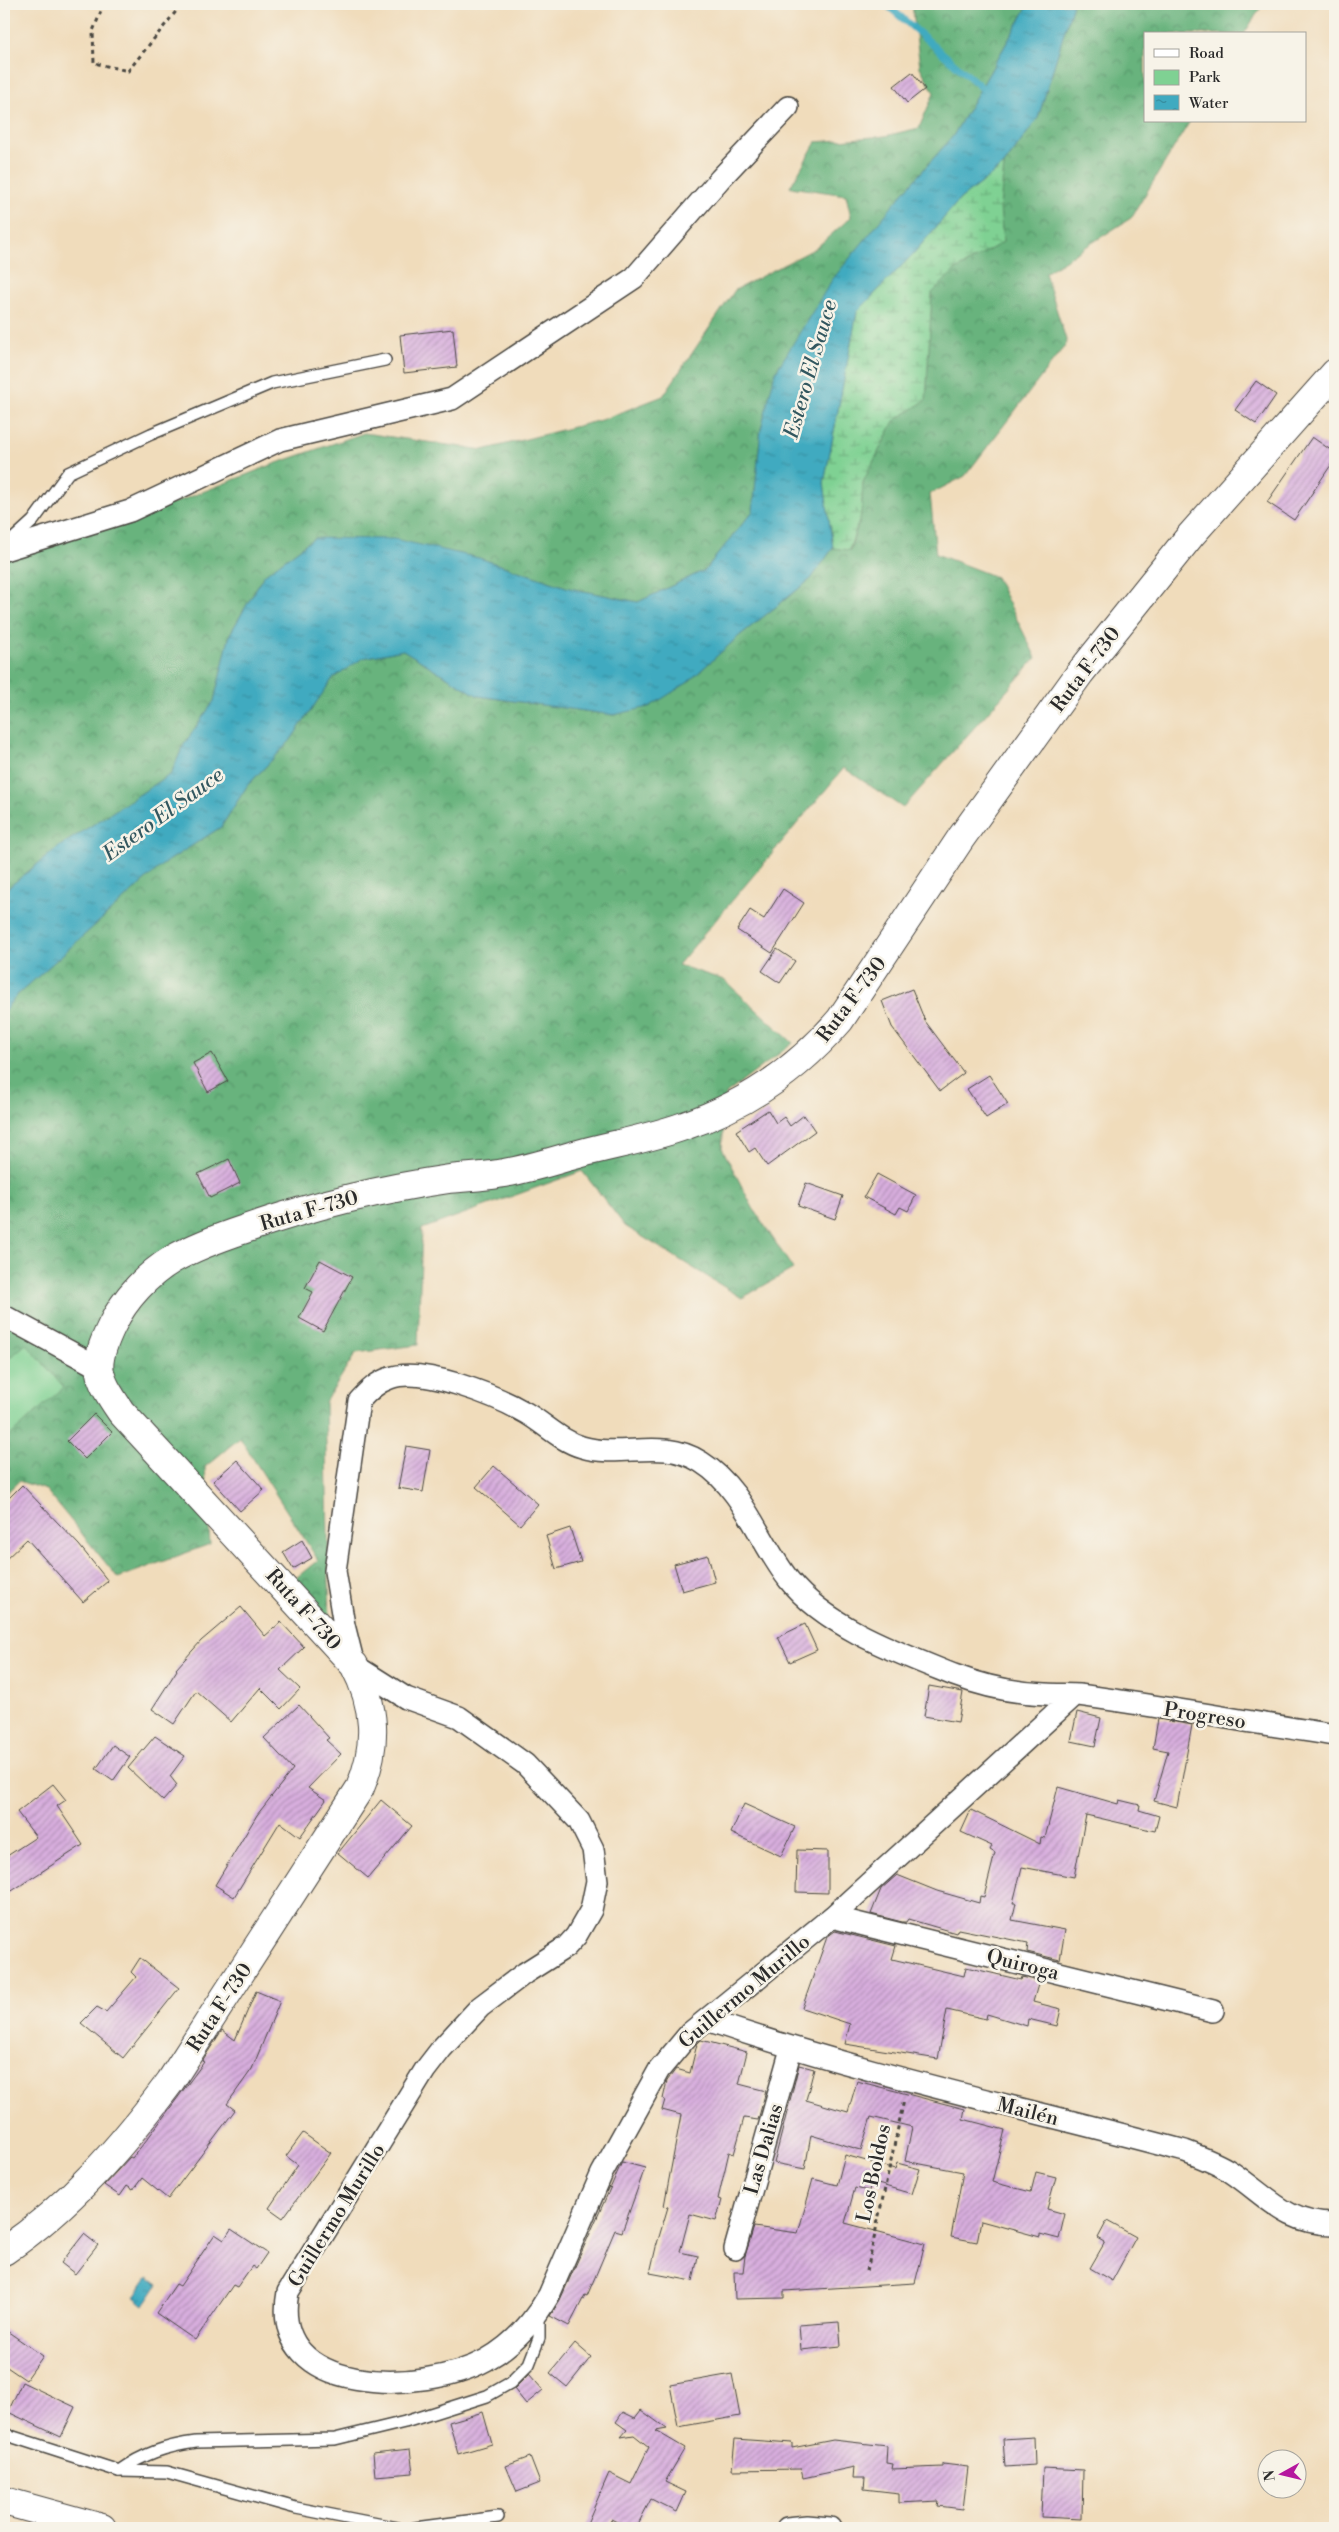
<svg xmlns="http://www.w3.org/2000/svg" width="1339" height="2532" viewBox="0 0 1339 2532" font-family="'Libre Bodoni',serif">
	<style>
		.forest { fill: url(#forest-crowns); stroke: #496f54 }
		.wetland { fill: url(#wetland-marsh); stroke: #557e5f }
		.park { fill: #7fd193; stroke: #557e5f }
		.water { fill: url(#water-ripples); stroke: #366a76 }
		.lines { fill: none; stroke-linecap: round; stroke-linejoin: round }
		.stream { stroke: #40aac0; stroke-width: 7 }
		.building { fill: url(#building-hatch) }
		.lane-casing { stroke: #494641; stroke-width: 14 }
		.street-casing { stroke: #494641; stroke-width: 24 }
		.secondary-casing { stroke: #494641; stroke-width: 30 }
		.path { stroke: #494641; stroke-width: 3; stroke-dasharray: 4 4; stroke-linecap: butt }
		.lane { stroke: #fff; stroke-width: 11 }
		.street { stroke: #fff; stroke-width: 21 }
		.secondary { stroke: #fff; stroke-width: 28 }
		.labels { text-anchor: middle; stroke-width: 5; stroke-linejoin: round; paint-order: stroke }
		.street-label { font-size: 20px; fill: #2b2b2b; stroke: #f7f3e8 }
		.water-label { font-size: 21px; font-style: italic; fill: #32575f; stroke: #f7f3e8 }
	</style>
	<defs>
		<pattern id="forest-crowns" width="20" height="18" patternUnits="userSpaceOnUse" patternTransform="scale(1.25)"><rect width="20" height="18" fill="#67b37d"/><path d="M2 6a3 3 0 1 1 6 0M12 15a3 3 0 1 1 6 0" fill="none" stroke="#559267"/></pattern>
		<pattern id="wetland-marsh" width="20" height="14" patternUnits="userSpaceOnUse" patternTransform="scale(1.25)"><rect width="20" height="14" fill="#7fd193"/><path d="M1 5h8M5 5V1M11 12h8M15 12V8" fill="none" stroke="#68aa78"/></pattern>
		<pattern id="water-ripples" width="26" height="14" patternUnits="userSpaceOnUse" patternTransform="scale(1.25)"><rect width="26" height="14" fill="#40aac0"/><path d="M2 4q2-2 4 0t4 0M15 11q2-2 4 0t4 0" fill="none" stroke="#368b9c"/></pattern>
		<pattern id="building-hatch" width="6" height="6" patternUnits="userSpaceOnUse" patternTransform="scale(1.25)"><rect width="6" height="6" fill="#d8aede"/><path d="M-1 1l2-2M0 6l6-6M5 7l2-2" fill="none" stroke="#af8eb4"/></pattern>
	</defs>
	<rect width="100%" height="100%" fill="#f7f3e8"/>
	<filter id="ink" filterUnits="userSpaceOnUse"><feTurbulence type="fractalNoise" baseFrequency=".02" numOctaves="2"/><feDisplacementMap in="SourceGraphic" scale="10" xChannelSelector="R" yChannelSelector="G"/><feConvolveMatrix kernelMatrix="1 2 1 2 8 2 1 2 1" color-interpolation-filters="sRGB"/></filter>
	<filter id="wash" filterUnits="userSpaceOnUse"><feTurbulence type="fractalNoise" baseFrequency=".0096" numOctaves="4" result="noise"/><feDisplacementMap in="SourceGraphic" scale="20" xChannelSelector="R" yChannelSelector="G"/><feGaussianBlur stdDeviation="1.12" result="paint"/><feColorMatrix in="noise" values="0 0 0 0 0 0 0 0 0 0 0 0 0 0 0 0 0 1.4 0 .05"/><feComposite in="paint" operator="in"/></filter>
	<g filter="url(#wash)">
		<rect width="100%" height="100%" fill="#f0dcbb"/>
		<g class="forest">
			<path d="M 912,4 L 1029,4 L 953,136 L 903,193 L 761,429 L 753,511 L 705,570 L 638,602 L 569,588 L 479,558 L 314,538 L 264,575 L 230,634 L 214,701 L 183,746 L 171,774 L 60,846 L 4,891 L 4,556 L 146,514 L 274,464 L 364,433 L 483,450 L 601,420 L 663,396 L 735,290 L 816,248 L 851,217 L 846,195 L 790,187 L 816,142 L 885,136 L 919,128 L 934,93 L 920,67 Z"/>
			<path d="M 1073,4 L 1263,4 L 1244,34 L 1145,34 L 1145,121 L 1190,121 L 1131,218 L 1045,273 L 1067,343 L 965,476 L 930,494 L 936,554 L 996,577 L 1036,658 L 903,808 L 844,768 L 678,965 L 724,980 L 793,1043 L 726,1094 L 722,1148 L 753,1208 L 793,1269 L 742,1298 L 625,1226 L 582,1171 L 422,1229 L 418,1345 L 356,1353 L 325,1402 L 330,1628 L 291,1582 L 318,1560 L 240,1438 L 205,1467 L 210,1544 L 118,1578 L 46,1490 L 19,1481 L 4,1495 L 4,1012 L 14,998 L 162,865 L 221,827 L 247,786 L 290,741 L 333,678 L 363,658 L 403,650 L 478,696 L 613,715 L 687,683 L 739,636 L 811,579 L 833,548 L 850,550 L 861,515 L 863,482 L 894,421 L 926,400 L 932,293 L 954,271 L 1003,242 L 1000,207 L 1004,165 L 1038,118 Z"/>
		</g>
		<path class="wetland" d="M 1004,165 L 1000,207 L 1003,242 L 954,271 L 932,293 L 926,400 L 894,421 L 863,482 L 861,515 L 849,550 L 833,548 L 824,483 L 857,312 L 913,254 L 960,199 Z"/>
		<path class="park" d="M 26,1344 L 64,1387 L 4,1441 L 4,1363 Z"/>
		<g class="water">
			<path d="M 1029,4 L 1073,4 L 1038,118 L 1004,165 L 960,199 L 913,254 L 857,312 L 824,483 L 833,548 L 811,579 L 739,636 L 687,683 L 649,707 L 613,715 L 478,696 L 403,650 L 363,658 L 333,678 L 290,741 L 247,786 L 221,827 L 162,865 L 14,998 L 4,1012 L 4,891 L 60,846 L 171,774 L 183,746 L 214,701 L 230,634 L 264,575 L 314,538 L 394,539 L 479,558 L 569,588 L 638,602 L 705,570 L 753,511 L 761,429 L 775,373 L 832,280 L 903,193 L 953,136 Z"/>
			<path d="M 148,2277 L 158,2284 L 144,2305 L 134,2297 Z"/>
		</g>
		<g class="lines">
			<path class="stream" d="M 886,4 L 988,93"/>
		</g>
		<g id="blocks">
			<g class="building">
				<path d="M 912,72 L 925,89 L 907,103 L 894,86 Z"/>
				<path d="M 453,329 L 457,367 L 404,373 L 400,335 Z"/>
				<path d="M 1256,381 L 1276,395 L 1256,424 L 1235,410 Z"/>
				<path d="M 1312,437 L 1335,453 L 1335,459 L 1294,520 L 1267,502 Z"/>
				<path d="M 783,889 L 804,903 L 772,953 L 737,930 L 750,910 L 764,919 Z"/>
				<path d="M 777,949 L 795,961 L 780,983 L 762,971 Z"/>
				<path d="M 912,989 L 925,1021 L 964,1073 L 940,1091 L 892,1027 L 882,1001 Z"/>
				<path d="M 212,1053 L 228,1081 L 208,1092 L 193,1063 Z"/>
				<path d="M 989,1075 L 1008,1104 L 986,1118 L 967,1089 Z"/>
				<path d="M 768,1110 L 776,1123 L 784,1117 L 790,1126 L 804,1115 L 815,1131 L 767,1166 L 755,1148 L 749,1152 L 736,1131 Z"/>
				<path d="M 229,1159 L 240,1183 L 210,1198 L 198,1174 Z"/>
				<path d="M 877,1174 L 916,1195 L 908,1211 L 900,1207 L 896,1214 L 864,1197 Z"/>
				<path d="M 806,1183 L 843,1196 L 835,1219 L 798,1206 Z"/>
				<path d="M 320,1260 L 352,1277 L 323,1331 L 299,1318 L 313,1292 L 305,1288 Z"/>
				<path d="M 94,1414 L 112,1432 L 85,1459 L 67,1441 Z"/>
				<path d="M 406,1446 L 430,1450 L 423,1492 L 398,1488 Z"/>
				<path d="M 237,1460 L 264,1490 L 240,1511 L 213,1481 Z"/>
				<path d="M 494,1466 L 538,1504 L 520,1525 L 476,1487 Z"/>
				<path d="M 22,1485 L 79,1545 L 108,1581 L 83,1602 L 27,1539 L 4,1561 L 4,1503 Z"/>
				<path d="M 570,1528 L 581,1562 L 556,1569 L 546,1536 Z"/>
				<path d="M 302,1540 L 312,1558 L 293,1569 L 283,1552 Z"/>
				<path d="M 708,1555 L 715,1582 L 682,1591 L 674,1564 Z"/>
				<path d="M 241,1607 L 265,1636 L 281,1622 L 304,1647 L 280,1670 L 300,1689 L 281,1709 L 260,1688 L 231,1722 L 196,1691 L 174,1724 L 152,1709 L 177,1670 L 176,1669 L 201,1641 Z"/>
				<path d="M 805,1624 L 817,1650 L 790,1662 L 778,1637 Z"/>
				<path d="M 929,1686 L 963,1692 L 958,1722 L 924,1716 Z"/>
				<path d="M 299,1705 L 329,1738 L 326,1740 L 341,1754 L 308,1788 L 326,1800 L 300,1837 L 280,1822 L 234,1897 L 215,1885 L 257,1815 L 293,1769 L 264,1738 Z"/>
				<path d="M 1077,1712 L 1101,1718 L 1095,1746 L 1071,1741 Z"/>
				<path d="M 1158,1719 L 1192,1725 L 1177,1807 L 1154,1801 L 1168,1751 L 1153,1748 Z"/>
				<path d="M 155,1736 L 185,1756 L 170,1776 L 177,1785 L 163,1801 L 128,1768 Z"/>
				<path d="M 113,1745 L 130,1757 L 113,1781 L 96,1769 Z"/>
				<path d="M 53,1784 L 66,1800 L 57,1806 L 83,1845 L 4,1896 L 4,1858 L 36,1837 L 17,1812 Z"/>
				<path d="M 1058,1787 L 1118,1804 L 1119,1800 L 1140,1805 L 1139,1810 L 1159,1816 L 1155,1831 L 1086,1815 L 1074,1877 L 1022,1867 L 1013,1903 L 1016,1903 L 1012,1920 L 1065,1930 L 1060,1960 L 1027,1952 L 1028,1943 L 958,1929 L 956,1933 L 908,1919 L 906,1922 L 902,1922 L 871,1914 L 881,1889 L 897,1875 L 937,1891 L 979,1903 L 980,1896 L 984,1897 L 995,1853 L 990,1850 L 992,1846 L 961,1832 L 971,1810 L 1040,1844 L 1041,1837 L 1045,1838 Z"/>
				<path d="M 381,1800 L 412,1826 L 368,1878 L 338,1853 Z"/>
				<path d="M 744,1804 L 795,1827 L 781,1856 L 731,1833 Z"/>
				<path d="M 797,1850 L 828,1851 L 828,1893 L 796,1892 Z"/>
				<path d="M 835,1931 L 896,1946 L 892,1959 L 964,1976 L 966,1967 L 1021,1980 L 1022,1977 L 1039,1981 L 1033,2002 L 1061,2009 L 1057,2026 L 1028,2019 L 1027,2026 L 987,2014 L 986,2019 L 947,2010 L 938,2059 L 845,2044 L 850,2024 L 802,2008 L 827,1937 Z"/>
				<path d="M 140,1958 L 179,1988 L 123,2058 L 81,2023 L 97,2007 L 106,2012 L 136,1977 L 131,1972 Z"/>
				<path d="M 256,1991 L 280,2001 L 252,2069 L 227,2104 L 235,2110 L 168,2199 L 142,2178 L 133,2190 L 127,2186 L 120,2196 L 104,2185 L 130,2157 L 132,2158 L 148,2138 L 204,2062 L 202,2061 L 222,2030 L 235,2040 Z"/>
				<path d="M 701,2040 L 747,2052 L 739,2084 L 766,2091 L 758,2120 L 744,2118 L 734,2154 L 729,2152 L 718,2199 L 722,2200 L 716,2221 L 690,2214 L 680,2252 L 698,2256 L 693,2281 L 650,2273 L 656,2247 L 668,2207 L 664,2206 L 681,2115 L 662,2110 L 665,2100 L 663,2099 L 667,2081 L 676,2069 L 690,2073 L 697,2044 Z"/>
				<path d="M 799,2065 L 814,2069 L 806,2100 L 848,2112 L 857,2081 L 965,2109 L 963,2119 L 1005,2130 L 992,2182 L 1031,2192 L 1036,2172 L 1056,2177 L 1047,2209 L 1065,2214 L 1059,2239 L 1040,2234 L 1040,2237 L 981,2221 L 977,2242 L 951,2237 L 963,2172 L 905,2161 L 912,2127 L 871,2117 L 861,2150 L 811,2135 L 805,2169 L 774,2163 Z"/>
				<path d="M 303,2133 L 331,2153 L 283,2218 L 269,2208 L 298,2165 L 286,2156 Z"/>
				<path d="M 845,2155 L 895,2169 L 897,2163 L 920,2169 L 912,2194 L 871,2182 L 869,2191 L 855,2188 L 845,2223 L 925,2244 L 915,2283 L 784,2291 L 784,2298 L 735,2299 L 734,2272 L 743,2272 L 745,2256 L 754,2227 L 798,2233 L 813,2179 L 837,2185 Z"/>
				<path d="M 622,2162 L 645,2168 L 622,2232 L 615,2230 L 587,2296 L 585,2295 L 569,2326 L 550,2316 L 560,2300 Z"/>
				<path d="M 1107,2221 L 1136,2237 L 1112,2281 L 1090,2268 L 1105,2242 L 1098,2238 Z"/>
				<path d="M 231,2229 L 267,2253 L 256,2269 L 252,2266 L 237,2287 L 233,2285 L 195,2340 L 156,2313 L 176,2284 L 180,2286 L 215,2234 L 224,2240 Z"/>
				<path d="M 84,2234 L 98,2245 L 75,2274 L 61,2263 Z"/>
				<path d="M 839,2322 L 841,2346 L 801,2350 L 799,2325 Z"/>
				<path d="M 4,2329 L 43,2356 L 26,2380 L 4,2365 Z"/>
				<path d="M 575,2343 L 591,2357 L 567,2387 L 550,2373 Z"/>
				<path d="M 529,2374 L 543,2390 L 526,2404 L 514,2389 Z"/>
				<path d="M 732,2374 L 740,2416 L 678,2427 L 670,2385 Z"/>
				<path d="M 22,2382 L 75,2407 L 61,2437 L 8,2412 Z"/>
				<path d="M 641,2410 L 667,2429 L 656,2431 L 685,2448 L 665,2482 L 686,2492 L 677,2512 L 651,2499 L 636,2528 L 630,2528 L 612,2519 L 608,2528 L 585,2528 L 609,2473 L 631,2484 L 649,2447 L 634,2435 L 621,2437 L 627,2430 L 616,2422 L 623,2412 L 635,2418 Z"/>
				<path d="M 483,2412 L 492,2444 L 458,2454 L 449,2422 Z"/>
				<path d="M 1034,2437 L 1035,2465 L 1005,2467 L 1003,2439 Z"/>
				<path d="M 735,2439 L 792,2443 L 792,2448 L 833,2440 L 887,2446 L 886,2463 L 893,2464 L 892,2469 L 943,2467 L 943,2464 L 968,2467 L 963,2509 L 938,2506 L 939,2501 L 899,2503 L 899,2493 L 864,2489 L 865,2478 L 853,2478 L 854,2467 L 803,2478 L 801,2469 L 732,2470 Z"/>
				<path d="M 410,2449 L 413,2473 L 375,2476 L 373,2453 Z"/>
				<path d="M 530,2457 L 540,2483 L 517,2492 L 506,2466 Z"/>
				<path d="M 1043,2468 L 1083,2470 L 1082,2519 L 1041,2517 Z"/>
			</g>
		</g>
	</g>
	<g filter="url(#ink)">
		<use href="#blocks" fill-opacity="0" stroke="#494641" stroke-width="1"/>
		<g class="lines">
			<defs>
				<g id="lane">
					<path d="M 9,543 L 33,521 L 68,473 L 151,434 L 272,383 L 385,360"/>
					<path d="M 4,2434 L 119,2471 L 167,2472 L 296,2508 L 398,2528"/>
					<path d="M 119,2471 C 143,2454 166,2446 196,2442 L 335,2439 L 405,2422 L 487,2396 L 510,2383 L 529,2364 L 539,2338 L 539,2312"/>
					<path d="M 415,2528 L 498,2517"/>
				</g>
				<g id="street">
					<path d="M 4,550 L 130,511 L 280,440 L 452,399 L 634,278 L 720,179 L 788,107"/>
					<path d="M 4,1316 L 98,1367"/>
					<path d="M 1075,1695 L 832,1917 L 690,2033 L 659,2070 L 602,2173 L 549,2295 C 534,2321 513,2345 486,2360 C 424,2394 268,2398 288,2292 L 425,2070 L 442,2048 L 480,2007 L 525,1973 L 566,1947 L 576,1936 L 591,1910 L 597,1881 L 593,1849 L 579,1821 L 525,1764 L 459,1717 L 406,1698 L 354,1665 L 344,1625 L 335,1571 L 359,1401 C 368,1391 377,1382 390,1378 C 422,1366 497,1396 526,1413 C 545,1424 561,1441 582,1447 C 622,1459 662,1437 701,1462 C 744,1489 759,1542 789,1580 C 826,1627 899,1653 954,1675 C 983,1686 1015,1693 1046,1694 C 1057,1695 1068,1694 1079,1695 C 1165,1707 1250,1722 1335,1735"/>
					<path d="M 832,1917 L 1213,2011"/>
					<path d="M 707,2020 C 864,2074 1025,2108 1185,2151 C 1201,2157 1217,2163 1231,2172 C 1267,2196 1287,2225 1335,2224"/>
					<path d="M 735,2249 L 791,2049"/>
					<path d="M 787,2528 L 807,2526 L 830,2528"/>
				</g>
				<g id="secondary">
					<path d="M 4,2251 C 70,2206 122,2146 170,2082 L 360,1788 C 378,1745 376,1706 354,1665 L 121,1412 C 96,1375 92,1366 112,1325 C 125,1298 148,1274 173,1259 C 196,1246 221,1237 245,1229 C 311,1206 379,1189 449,1179 C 465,1177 482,1177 498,1174 C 527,1170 555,1160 582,1153 C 616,1144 651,1138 684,1126 C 747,1105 797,1070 840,1020 L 961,838 L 1080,673 L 1191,535 L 1335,373"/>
					<path d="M 4,2501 L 102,2528"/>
				</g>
			</defs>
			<use href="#lane" class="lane-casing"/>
			<use href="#street" class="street-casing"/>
			<use href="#secondary" class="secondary-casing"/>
			<g class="path">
				<path d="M 104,4 L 93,31 L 94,63 L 128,71 L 182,4"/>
				<path d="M 867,2271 L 904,2100"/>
			</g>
			<use href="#lane" class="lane"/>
			<use href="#street" class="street"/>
			<use href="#secondary" class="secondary"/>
		</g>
	</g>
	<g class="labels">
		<g class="street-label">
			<text transform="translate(1085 669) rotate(-53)" y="7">Ruta F-730</text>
			<text transform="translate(851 999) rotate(-53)" y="7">Ruta F-730</text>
			<text transform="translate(309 1210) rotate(-16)" y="7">Ruta F-730</text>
			<text transform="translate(304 1609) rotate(48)" y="7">Ruta F-730</text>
			<text transform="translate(1205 1715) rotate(9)" y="7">Progreso</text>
			<text transform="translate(1023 1964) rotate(14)" y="7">Quiroga</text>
			<text transform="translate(744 1991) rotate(-40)" y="7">Guillermo Murillo</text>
			<text transform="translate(219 2007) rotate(-57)" y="7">Ruta F-730</text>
			<text transform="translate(1028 2111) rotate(14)" y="7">Mailén</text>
			<text transform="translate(763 2149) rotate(-74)" y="7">Las Dalias</text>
			<text transform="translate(873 2173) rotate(-78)" y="7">Los Boldos</text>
			<text transform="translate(336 2215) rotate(-58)" y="7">Guillermo Murillo</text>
		</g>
		<g class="water-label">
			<text transform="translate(810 369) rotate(-74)" y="7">Estero El Sauce</text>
			<text transform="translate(163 814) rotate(-36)" y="7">Estero El Sauce</text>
		</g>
	</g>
	<rect width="1339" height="2532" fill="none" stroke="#f7f3e8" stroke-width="20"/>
	<rect x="1144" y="32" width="162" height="90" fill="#f7f3e8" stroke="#a5a39c"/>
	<rect x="1154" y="49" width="25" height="8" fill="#ffffff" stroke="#a5a39c"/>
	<text x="1189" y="58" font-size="15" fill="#2b2b2b">Road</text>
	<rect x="1154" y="70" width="25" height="15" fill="#7fd193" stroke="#a5a39c"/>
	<text x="1189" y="82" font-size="15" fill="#2b2b2b">Park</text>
	<rect x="1154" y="95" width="25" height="15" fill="url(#water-ripples)" stroke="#a5a39c"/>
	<text x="1189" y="108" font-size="15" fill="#2b2b2b">Water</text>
	<g transform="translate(1282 2474) rotate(262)"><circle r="24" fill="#f7f3e8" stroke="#a5a39c"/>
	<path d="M0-4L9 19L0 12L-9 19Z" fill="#b5179e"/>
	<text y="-8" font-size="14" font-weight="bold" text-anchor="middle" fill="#2b2b2b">N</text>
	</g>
</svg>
